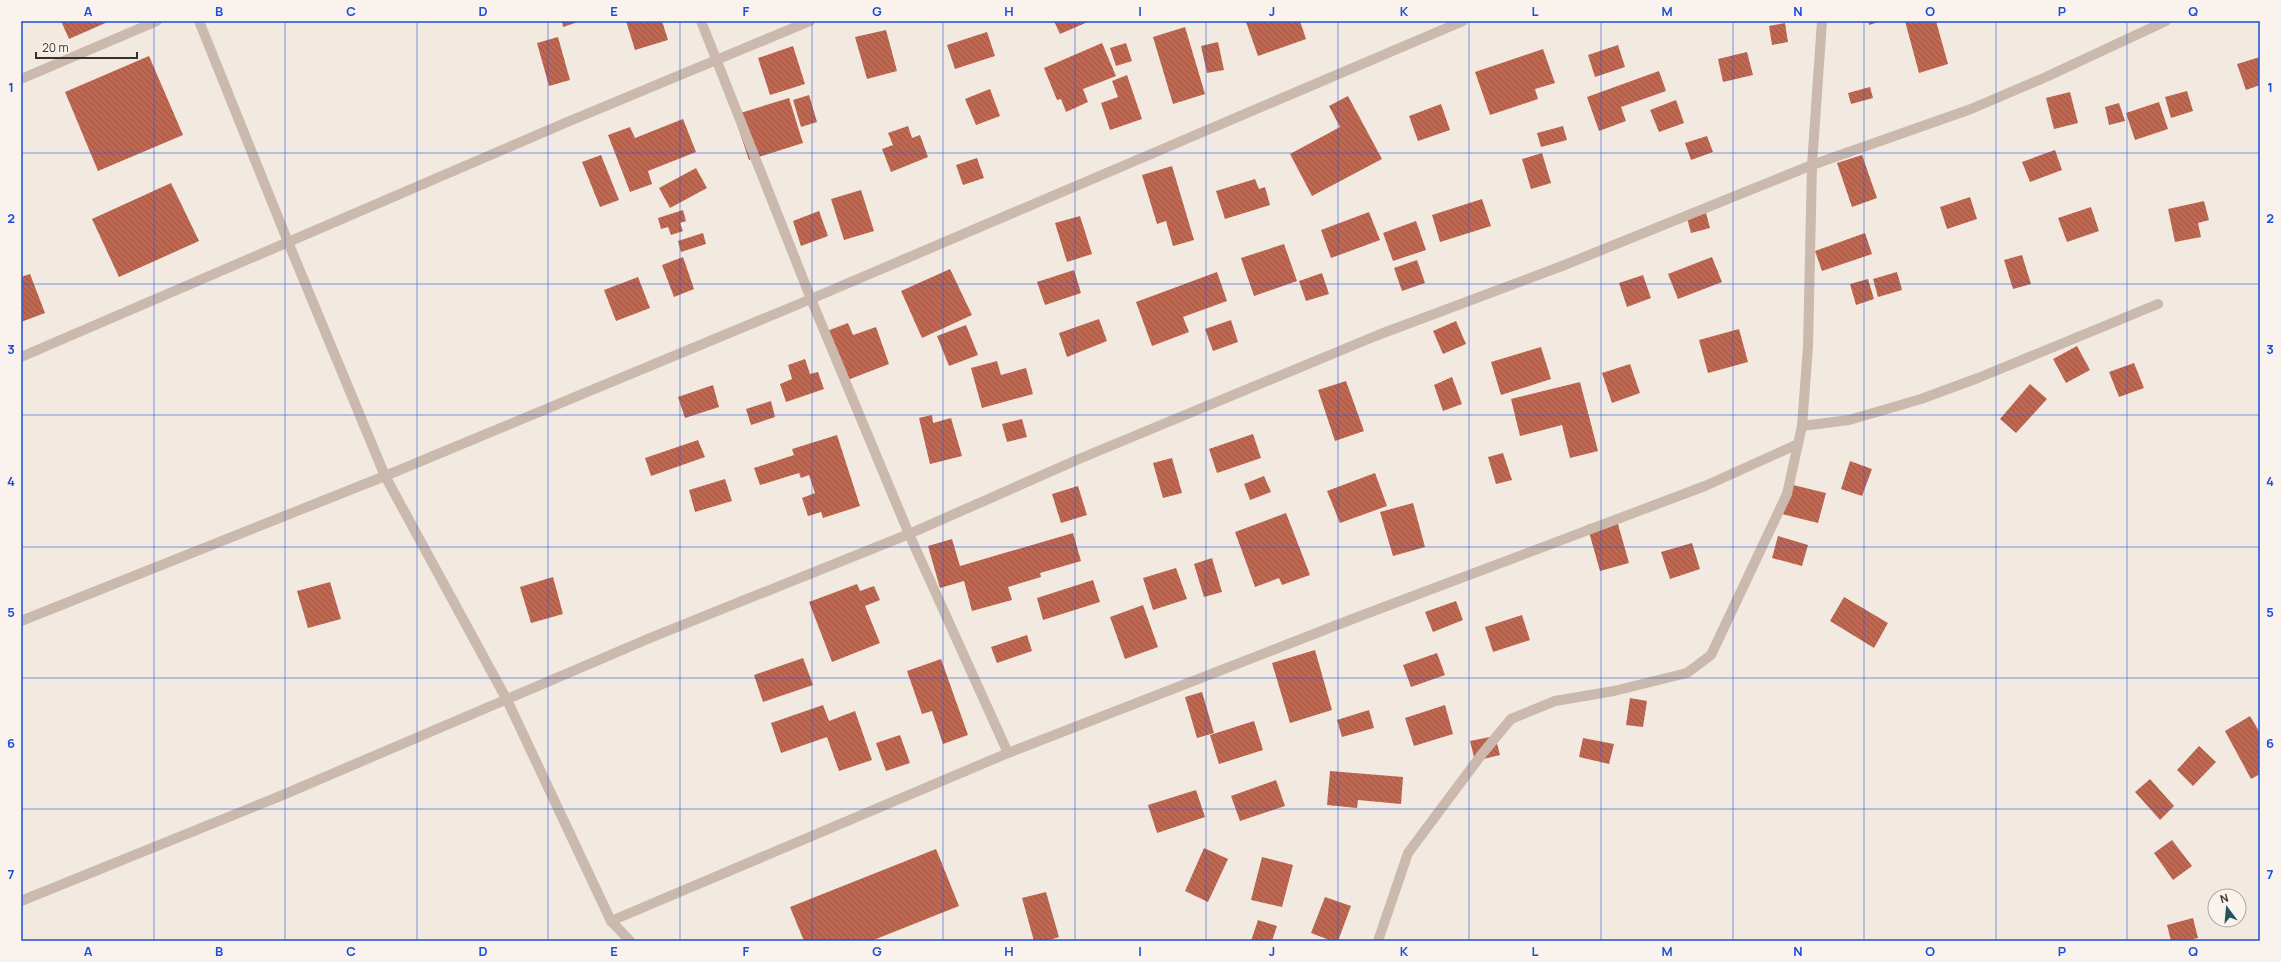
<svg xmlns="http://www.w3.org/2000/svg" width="2281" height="962" viewBox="0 0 2281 962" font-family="Manrope,sans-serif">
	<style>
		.building { fill: url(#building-back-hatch) }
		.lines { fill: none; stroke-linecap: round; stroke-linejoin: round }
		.minor { stroke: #cab9ac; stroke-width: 10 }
		.grid { fill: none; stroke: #1d4ed8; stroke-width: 1; stroke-opacity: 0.55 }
		.neatline { fill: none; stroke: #1d4ed8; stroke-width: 1.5 }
		.grid-label { font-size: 13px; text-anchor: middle; font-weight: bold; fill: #1d4ed8 }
	</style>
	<defs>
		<pattern id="building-back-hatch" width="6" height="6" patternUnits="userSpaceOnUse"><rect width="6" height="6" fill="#c16750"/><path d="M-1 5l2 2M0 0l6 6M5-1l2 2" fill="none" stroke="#9e5543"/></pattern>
	</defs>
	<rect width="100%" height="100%" fill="#f2e9e0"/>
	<g class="building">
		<path d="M 61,21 L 110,21 L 69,39 Z"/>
		<path d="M 562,21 L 581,21 L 563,27 Z"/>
		<path d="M 626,21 L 662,21 L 668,40 L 635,50 Z"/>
		<path d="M 1054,21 L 1090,21 L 1060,34 Z"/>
		<path d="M 1300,21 L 1306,39 L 1258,56 L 1246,22 Z"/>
		<path d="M 1868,21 L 1882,21 L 1869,25 Z"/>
		<path d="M 1905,21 L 1936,21 L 1948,64 L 1919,73 Z"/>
		<path d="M 1785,23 L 1788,42 L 1772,45 L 1769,26 Z"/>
		<path d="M 1185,27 L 1205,94 L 1173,104 L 1153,37 Z"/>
		<path d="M 886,30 L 897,71 L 867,79 L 855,37 Z"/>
		<path d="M 987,32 L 995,56 L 955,69 L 947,45 Z"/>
		<path d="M 558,37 L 570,80 L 549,86 L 537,43 Z"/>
		<path d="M 1218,42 L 1224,70 L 1207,73 L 1201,46 Z"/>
		<path d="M 1102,43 L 1116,76 L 1083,89 L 1088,102 L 1066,112 L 1061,99 L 1057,100 L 1044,68 Z"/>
		<path d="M 1126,43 L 1132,61 L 1116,66 L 1110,48 Z"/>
		<path d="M 1618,45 L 1625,67 L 1595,77 L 1588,55 Z"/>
		<path d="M 793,46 L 805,84 L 770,95 L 758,58 Z"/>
		<path d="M 1543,49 L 1555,83 L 1535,89 L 1538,99 L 1490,115 L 1475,72 Z"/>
		<path d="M 1747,52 L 1753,75 L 1723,82 L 1718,59 Z"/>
		<path d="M 149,56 L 183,135 L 98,171 L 65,92 Z"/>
		<path d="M 2260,57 L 2260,85 L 2246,90 L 2237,64 Z"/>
		<path d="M 1659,71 L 1666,91 L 1621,107 L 1626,121 L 1599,131 L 1587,97 Z"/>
		<path d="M 1127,75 L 1142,119 L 1110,130 L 1101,103 L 1118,97 L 1112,81 Z"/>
		<path d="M 1870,87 L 1873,98 L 1851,104 L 1848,93 Z"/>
		<path d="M 990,89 L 1000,116 L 976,125 L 965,99 Z"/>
		<path d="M 2187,91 L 2193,111 L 2171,118 L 2165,97 Z"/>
		<path d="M 2070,92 L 2078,123 L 2054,129 L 2046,98 Z"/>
		<path d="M 809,95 L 817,122 L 801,127 L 793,100 Z"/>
		<path d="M 1348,96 L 1382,159 L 1312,196 L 1290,154 L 1340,127 L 1329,106 Z"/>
		<path d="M 789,98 L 803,143 L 749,160 L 734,115 Z"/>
		<path d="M 1676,100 L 1684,123 L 1659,132 L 1650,110 Z"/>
		<path d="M 2159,102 L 2168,129 L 2135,140 L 2126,113 Z"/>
		<path d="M 2119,103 L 2125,121 L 2109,125 L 2105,107 Z"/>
		<path d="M 1441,104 L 1450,130 L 1418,141 L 1409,116 Z"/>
		<path d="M 683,119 L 696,152 L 648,171 L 652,184 L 630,192 L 608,135 L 630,127 L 635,138 Z"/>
		<path d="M 908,126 L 912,138 L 920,135 L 928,157 L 891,172 L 882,149 L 893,145 L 888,133 Z"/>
		<path d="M 1563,126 L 1567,140 L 1541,147 L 1537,133 Z"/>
		<path d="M 1707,136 L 1713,152 L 1691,160 L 1685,143 Z"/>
		<path d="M 2055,150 L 2062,170 L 2030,182 L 2022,162 Z"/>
		<path d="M 1542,153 L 1551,183 L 1531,189 L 1522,159 Z"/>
		<path d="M 601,155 L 619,200 L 600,207 L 582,162 Z"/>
		<path d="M 1862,155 L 1877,198 L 1852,207 L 1837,163 Z"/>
		<path d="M 977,158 L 984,178 L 963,185 L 956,165 Z"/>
		<path d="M 1172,166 L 1194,240 L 1173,246 L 1166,221 L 1157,224 L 1142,175 Z"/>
		<path d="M 696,168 L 707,188 L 670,208 L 659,188 Z"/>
		<path d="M 1255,179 L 1259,189 L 1265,187 L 1270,205 L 1225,219 L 1216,191 Z"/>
		<path d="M 171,183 L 199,241 L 119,277 L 92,219 Z"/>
		<path d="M 861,190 L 874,231 L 844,240 L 831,199 Z"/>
		<path d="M 1970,197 L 1977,219 L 1947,229 L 1940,207 Z"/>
		<path d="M 1482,199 L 1491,226 L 1440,242 L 1432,215 Z"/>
		<path d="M 2204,201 L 2209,220 L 2198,223 L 2201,237 L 2175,242 L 2168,209 Z"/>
		<path d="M 2091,207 L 2099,231 L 2067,242 L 2058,218 Z"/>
		<path d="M 683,210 L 686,221 L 680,223 L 683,231 L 671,235 L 668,227 L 661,229 L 658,218 Z"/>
		<path d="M 819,211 L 828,236 L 801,246 L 793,221 Z"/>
		<path d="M 1369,212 L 1380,240 L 1331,258 L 1321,230 Z"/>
		<path d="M 1706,213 L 1710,228 L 1691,233 L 1687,218 Z"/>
		<path d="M 1080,216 L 1092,254 L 1067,262 L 1055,223 Z"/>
		<path d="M 1416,221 L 1426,250 L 1393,261 L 1383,233 Z"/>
		<path d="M 703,233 L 706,244 L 681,252 L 678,241 Z"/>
		<path d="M 1865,233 L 1872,254 L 1822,271 L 1815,251 Z"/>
		<path d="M 1284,244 L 1297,281 L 1254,296 L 1241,258 Z"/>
		<path d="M 2022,255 L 2031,284 L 2013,289 L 2004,260 Z"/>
		<path d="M 683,257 L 694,289 L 674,297 L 662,265 Z"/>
		<path d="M 1712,257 L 1722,282 L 1678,299 L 1668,274 Z"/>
		<path d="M 1417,260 L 1425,283 L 1402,291 L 1394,268 Z"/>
		<path d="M 950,269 L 972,315 L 922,338 L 901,291 Z"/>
		<path d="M 1074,270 L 1081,293 L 1045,305 L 1037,282 Z"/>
		<path d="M 1217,272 L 1227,301 L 1183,317 L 1189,332 L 1152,346 L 1136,302 Z"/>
		<path d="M 1897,272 L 1902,290 L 1878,297 L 1873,279 Z"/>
		<path d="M 1322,273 L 1329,294 L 1306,301 L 1299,281 Z"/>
		<path d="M 30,274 L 45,313 L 21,322 L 21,277 Z"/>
		<path d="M 1643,275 L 1651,298 L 1627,307 L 1619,283 Z"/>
		<path d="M 638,277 L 650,308 L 616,321 L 604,290 Z"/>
		<path d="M 1868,279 L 1874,299 L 1856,305 L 1850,284 Z"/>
		<path d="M 1099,319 L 1107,341 L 1067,357 L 1059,333 Z"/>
		<path d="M 1231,320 L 1238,342 L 1213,351 L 1205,329 Z"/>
		<path d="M 1456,321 L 1466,344 L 1443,354 L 1433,331 Z"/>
		<path d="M 848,323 L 853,335 L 876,327 L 889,364 L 845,381 L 827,331 Z"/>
		<path d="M 966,325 L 978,355 L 949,366 L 937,336 Z"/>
		<path d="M 1739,329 L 1748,362 L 1708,373 L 1699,340 Z"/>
		<path d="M 2077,346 L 2090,370 L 2066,383 L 2053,359 Z"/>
		<path d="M 1541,347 L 1551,379 L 1501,395 L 1491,362 Z"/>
		<path d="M 805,359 L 810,374 L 818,372 L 824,389 L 786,402 L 780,384 L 792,379 L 788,365 Z"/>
		<path d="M 997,361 L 1001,375 L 1026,368 L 1033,394 L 982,408 L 971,368 Z"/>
		<path d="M 2134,363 L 2144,388 L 2119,397 L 2109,372 Z"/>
		<path d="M 1630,364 L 1640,393 L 1612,403 L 1602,373 Z"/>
		<path d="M 1452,377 L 1462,404 L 1443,411 L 1434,385 Z"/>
		<path d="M 1346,381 L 1364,431 L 1335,441 L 1318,390 Z"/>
		<path d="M 1580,382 L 1598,451 L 1570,458 L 1562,425 L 1520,436 L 1511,399 Z"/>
		<path d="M 2030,384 L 2047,399 L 2016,433 L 2000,419 Z"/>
		<path d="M 713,385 L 719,407 L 685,418 L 678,397 Z"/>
		<path d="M 771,401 L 775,417 L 751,425 L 746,409 Z"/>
		<path d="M 932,415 L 933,423 L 951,418 L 962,456 L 930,464 L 919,418 Z"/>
		<path d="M 1022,419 L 1027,437 L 1007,442 L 1002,424 Z"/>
		<path d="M 1253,434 L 1261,458 L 1217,473 L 1209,449 Z"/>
		<path d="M 837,435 L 860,506 L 823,518 L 821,512 L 808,516 L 802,498 L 815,493 L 809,475 L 801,478 L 799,473 L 760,485 L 754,468 L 794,455 L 792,449 Z"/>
		<path d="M 698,440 L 705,457 L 651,476 L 645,458 Z"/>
		<path d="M 1503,453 L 1512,480 L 1496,484 L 1488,457 Z"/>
		<path d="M 1172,458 L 1182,493 L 1163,498 L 1153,463 Z"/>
		<path d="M 1850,461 L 1872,469 L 1862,496 L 1841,489 Z"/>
		<path d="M 1375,473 L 1387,506 L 1340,523 L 1327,491 Z"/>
		<path d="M 1264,476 L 1271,492 L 1250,500 L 1244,484 Z"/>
		<path d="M 725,479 L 732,501 L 695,512 L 689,490 Z"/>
		<path d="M 1785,483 L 1826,493 L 1818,523 L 1778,513 Z"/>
		<path d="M 1078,486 L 1087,515 L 1061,523 L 1052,494 Z"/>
		<path d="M 1413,503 L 1425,547 L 1393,556 L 1380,512 Z"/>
		<path d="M 1286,513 L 1310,575 L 1282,585 L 1279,578 L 1255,587 L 1235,532 Z"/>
		<path d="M 1616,517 L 1629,563 L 1600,571 L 1587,525 Z"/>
		<path d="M 1073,533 L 1081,561 L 1040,573 L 1041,577 L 1008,587 L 1012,600 L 972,611 L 964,581 L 940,588 L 928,546 L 952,539 L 960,566 Z"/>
		<path d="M 1778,536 L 1808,545 L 1802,566 L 1772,558 Z"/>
		<path d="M 1692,543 L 1700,569 L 1670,579 L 1661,552 Z"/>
		<path d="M 1212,558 L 1222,592 L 1204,597 L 1194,564 Z"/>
		<path d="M 1176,568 L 1187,599 L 1153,610 L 1143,578 Z"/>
		<path d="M 553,577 L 563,614 L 531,623 L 520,587 Z"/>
		<path d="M 1093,580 L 1100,602 L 1043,620 L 1037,598 Z"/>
		<path d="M 330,582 L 341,619 L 308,628 L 297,591 Z"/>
		<path d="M 857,584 L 860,591 L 874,586 L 880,600 L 865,606 L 880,643 L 832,662 L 809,602 Z"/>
		<path d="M 1844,597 L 1888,623 L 1874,648 L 1830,621 Z"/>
		<path d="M 1456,601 L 1463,620 L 1433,632 L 1425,612 Z"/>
		<path d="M 1143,605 L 1158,647 L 1125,659 L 1110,617 Z"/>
		<path d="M 1522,615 L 1530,640 L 1493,652 L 1485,627 Z"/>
		<path d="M 1027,635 L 1032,651 L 997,663 L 991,647 Z"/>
		<path d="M 1315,650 L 1332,710 L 1290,723 L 1272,663 Z"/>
		<path d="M 1437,653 L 1445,675 L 1411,687 L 1403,665 Z"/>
		<path d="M 803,658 L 813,685 L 763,702 L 754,675 Z"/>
		<path d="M 941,659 L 968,735 L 943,744 L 932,711 L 922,714 L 907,671 Z"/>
		<path d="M 1202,692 L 1214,733 L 1197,738 L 1185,697 Z"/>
		<path d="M 1630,698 L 1647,701 L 1643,727 L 1626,725 Z"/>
		<path d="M 823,705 L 829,721 L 855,711 L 872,760 L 839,771 L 827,737 L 781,753 L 771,723 Z"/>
		<path d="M 1445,705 L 1453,734 L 1414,746 L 1405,718 Z"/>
		<path d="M 1369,710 L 1374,728 L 1342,737 L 1337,720 Z"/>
		<path d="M 2250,716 L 2260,733 L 2260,774 L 2251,779 L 2225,731 Z"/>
		<path d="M 1254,721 L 1263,750 L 1219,764 L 1210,735 Z"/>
		<path d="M 900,735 L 910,763 L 886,771 L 876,743 Z"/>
		<path d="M 1495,736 L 1500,755 L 1475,761 L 1470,741 Z"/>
		<path d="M 1583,738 L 1614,744 L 1609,764 L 1579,757 Z"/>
		<path d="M 2199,746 L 2216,762 L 2193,786 L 2177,770 Z"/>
		<path d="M 1330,771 L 1403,777 L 1401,804 L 1358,800 L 1357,808 L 1327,805 Z"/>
		<path d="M 2150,779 L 2174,806 L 2160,820 L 2135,792 Z"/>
		<path d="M 1276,780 L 1285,806 L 1240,821 L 1231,796 Z"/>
		<path d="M 1196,790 L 1205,817 L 1157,833 L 1148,805 Z"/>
		<path d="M 2172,840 L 2192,866 L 2173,880 L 2154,853 Z"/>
		<path d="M 1204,848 L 1228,859 L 1208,902 L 1185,891 Z"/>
		<path d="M 936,849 L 959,906 L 871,941 L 804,941 L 790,907 Z"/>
		<path d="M 1262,857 L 1293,865 L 1282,907 L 1251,900 Z"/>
		<path d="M 1046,892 L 1059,937 L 1046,941 L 1034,941 L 1022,898 Z"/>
		<path d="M 1325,897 L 1351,906 L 1338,941 L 1332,941 L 1311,933 Z"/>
		<path d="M 2193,918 L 2198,938 L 2185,941 L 2171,941 L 2167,925 Z"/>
		<path d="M 1258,920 L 1277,926 L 1272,941 L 1251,941 Z"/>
	</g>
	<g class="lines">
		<g class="minor">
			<path d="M 199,21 L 288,242 L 385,476 L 507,700 L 611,921 L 630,941"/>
			<path d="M 701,21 L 811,299 L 909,534 L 1008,753"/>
			<path d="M 21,79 L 157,21"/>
			<path d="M 21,357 L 565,123 L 810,21"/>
			<path d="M 1802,426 L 1849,420 L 1921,399 L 1978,378 L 2158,304"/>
			<path d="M 21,621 L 385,476 L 811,299 L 1463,21"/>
			<path d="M 21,901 L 278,797 L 650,638 L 909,534 L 1079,459 L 1378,335 L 1562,266 L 1812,165 L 1971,109 L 2046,77 L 2166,21"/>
			<path d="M 611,921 L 1008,753 L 1355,618 L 1705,486 L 1798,444 L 1802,426 L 1808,347 L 1812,165 L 1822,21"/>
			<path d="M 1378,941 L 1408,853 L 1482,754 L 1511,719 L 1555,701 L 1614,691 L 1687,673 L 1711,655 L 1787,494 L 1798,444"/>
		</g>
	</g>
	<path class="grid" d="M 154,21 L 154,941M 285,21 L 285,941M 417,21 L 417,941M 548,21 L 548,941M 680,21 L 680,941M 812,21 L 812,941M 943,21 L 943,941M 1075,21 L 1075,941M 1206,21 L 1206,941M 1338,21 L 1338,941M 1469,21 L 1469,941M 1601,21 L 1601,941M 1733,21 L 1733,941M 1864,21 L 1864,941M 1996,21 L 1996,941M 2127,21 L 2127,941M 21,153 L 2260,153M 21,284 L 2260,284M 21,415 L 2260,415M 21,547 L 2260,547M 21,678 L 2260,678M 21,809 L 2260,809"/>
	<rect width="2281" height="962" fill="none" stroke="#faf3ed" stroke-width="44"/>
	<g transform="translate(2227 908) rotate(344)"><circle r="19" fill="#faf3ed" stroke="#ada59f"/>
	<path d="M0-3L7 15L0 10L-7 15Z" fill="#225859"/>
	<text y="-6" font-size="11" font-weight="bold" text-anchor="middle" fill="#392f2b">N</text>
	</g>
	<path d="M36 52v6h101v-6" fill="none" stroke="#392f2b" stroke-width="2"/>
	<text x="42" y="52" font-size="12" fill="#392f2b" stroke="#faf3ed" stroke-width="3" paint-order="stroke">20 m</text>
	<rect x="22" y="22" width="2237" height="918" class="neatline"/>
	<g class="grid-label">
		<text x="88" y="16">A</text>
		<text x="219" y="16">B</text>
		<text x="351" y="16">C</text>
		<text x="483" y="16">D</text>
		<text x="614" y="16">E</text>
		<text x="746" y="16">F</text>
		<text x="877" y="16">G</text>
		<text x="1009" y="16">H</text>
		<text x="1140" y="16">I</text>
		<text x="1272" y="16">J</text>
		<text x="1404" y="16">K</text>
		<text x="1535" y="16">L</text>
		<text x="1667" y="16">M</text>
		<text x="1798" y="16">N</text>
		<text x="1930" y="16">O</text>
		<text x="2062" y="16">P</text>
		<text x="2193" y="16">Q</text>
		<text x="11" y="92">1</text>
		<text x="2270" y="92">1</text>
		<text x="11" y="223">2</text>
		<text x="2270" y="223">2</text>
		<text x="11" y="354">3</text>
		<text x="2270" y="354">3</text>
		<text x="11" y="486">4</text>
		<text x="2270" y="486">4</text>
		<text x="11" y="617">5</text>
		<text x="2270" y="617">5</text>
		<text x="11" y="748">6</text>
		<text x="2270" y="748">6</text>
		<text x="11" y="879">7</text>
		<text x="2270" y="879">7</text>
		<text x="88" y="956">A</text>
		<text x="219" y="956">B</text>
		<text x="351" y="956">C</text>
		<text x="483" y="956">D</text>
		<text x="614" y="956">E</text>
		<text x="746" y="956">F</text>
		<text x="877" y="956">G</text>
		<text x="1009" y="956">H</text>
		<text x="1140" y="956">I</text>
		<text x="1272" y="956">J</text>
		<text x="1404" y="956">K</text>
		<text x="1535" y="956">L</text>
		<text x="1667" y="956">M</text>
		<text x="1798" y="956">N</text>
		<text x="1930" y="956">O</text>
		<text x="2062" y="956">P</text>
		<text x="2193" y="956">Q</text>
	</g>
</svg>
